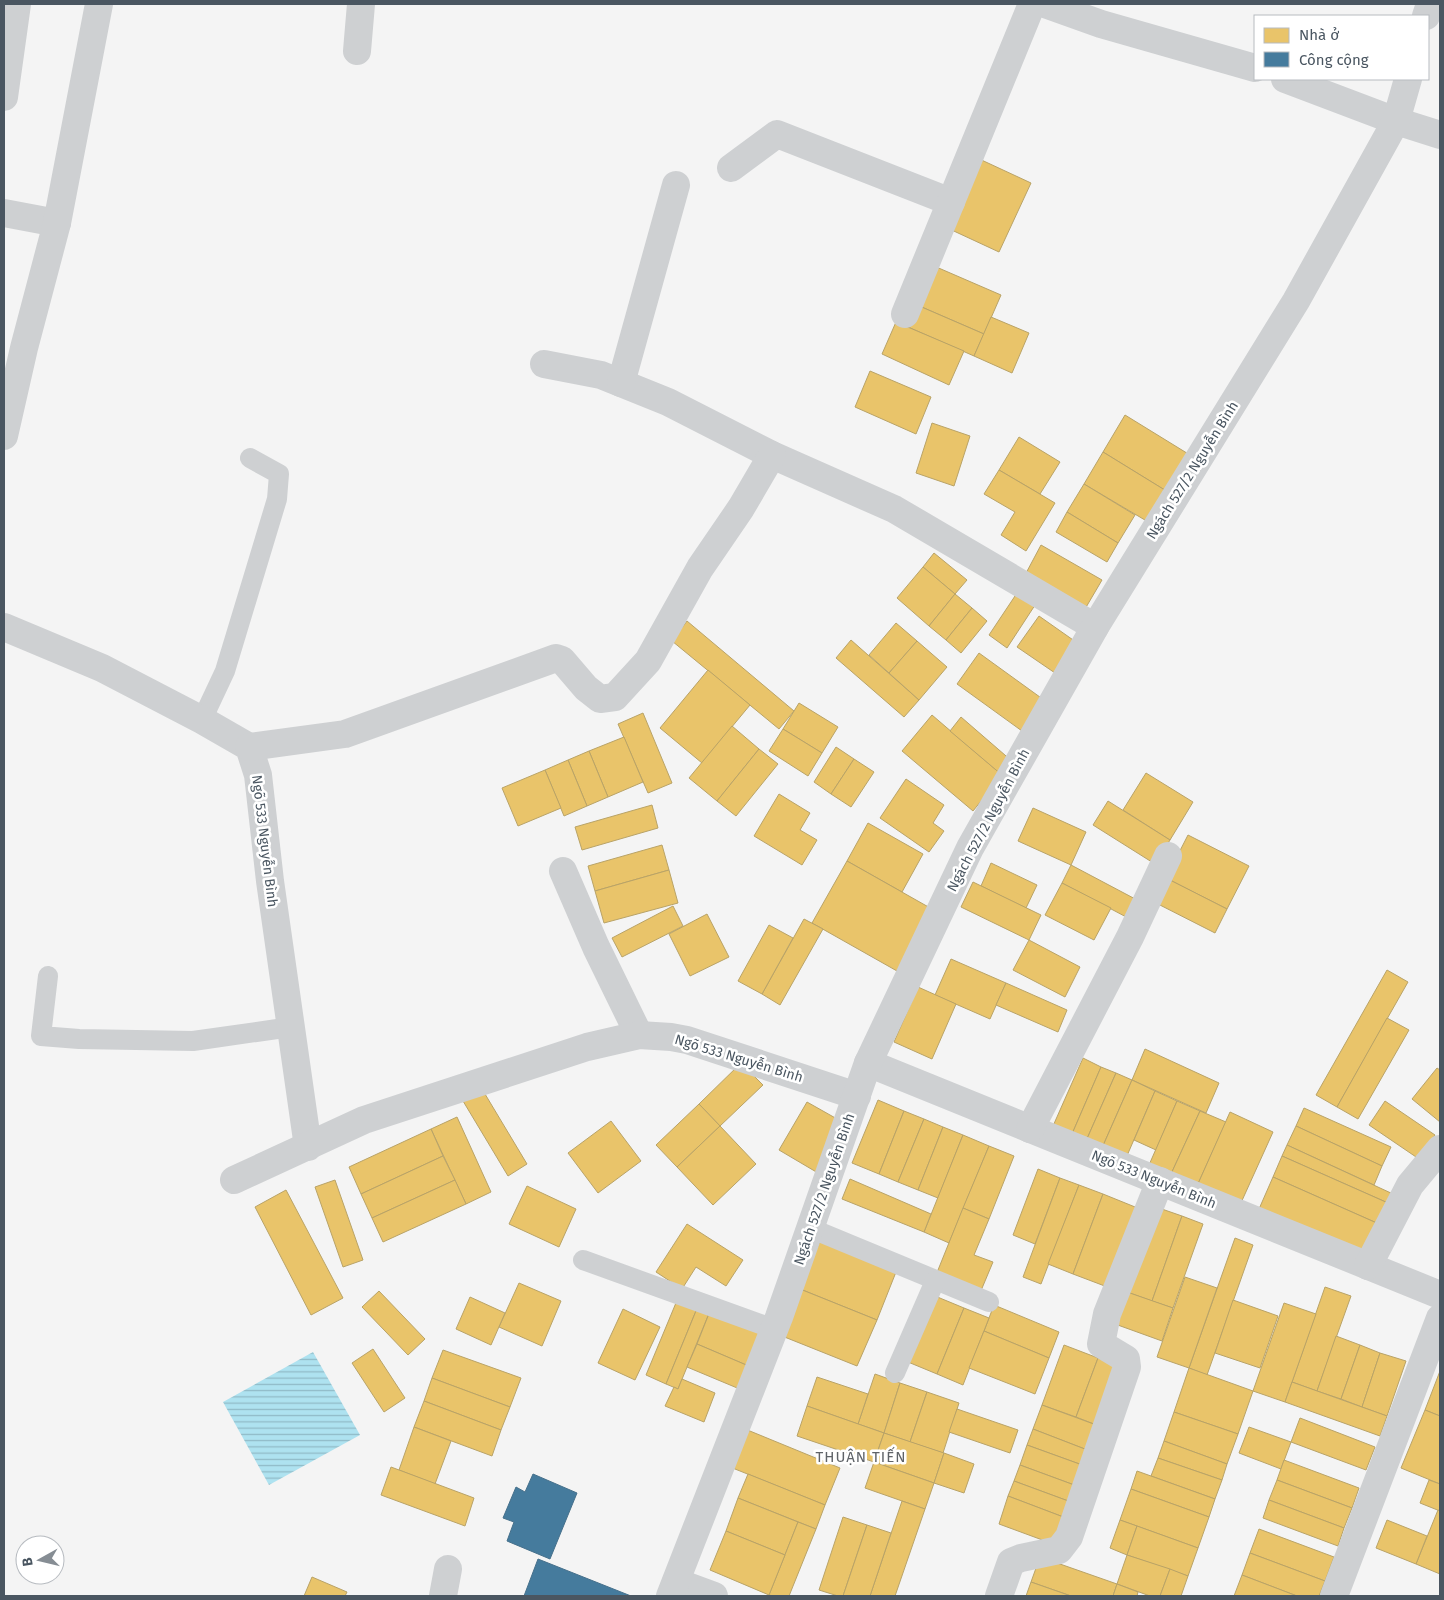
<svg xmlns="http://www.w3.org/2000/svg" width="1444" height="1600" viewBox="0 0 1444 1600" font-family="'Fira Sans',sans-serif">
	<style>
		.water { fill: url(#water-rules) }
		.homes { fill: #e9c46a; stroke: #b9a367 }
		.public { fill: #457b9d; stroke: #46708b }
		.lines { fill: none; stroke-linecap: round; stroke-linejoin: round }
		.service { stroke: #ced0d2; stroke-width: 20 }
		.minor { stroke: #ced0d2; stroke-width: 28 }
		.labels { text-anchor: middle; stroke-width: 5; stroke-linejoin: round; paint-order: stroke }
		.street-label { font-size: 14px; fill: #4a5661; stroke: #fff }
		.neighbourhood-label { font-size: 15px; letter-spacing: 1px; fill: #5f6368; stroke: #fff }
	</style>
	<defs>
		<pattern id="water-rules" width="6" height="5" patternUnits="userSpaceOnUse" patternTransform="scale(1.25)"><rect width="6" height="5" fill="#aee2f0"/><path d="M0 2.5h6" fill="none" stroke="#90bac6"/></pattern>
	</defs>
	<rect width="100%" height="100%" fill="#f4f4f4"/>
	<path class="water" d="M 313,1352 L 360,1435 L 269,1485 L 223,1402 Z"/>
	<g class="homes">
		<path d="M 975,157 L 1031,183 L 999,252 L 943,226 Z"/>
		<path d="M 934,266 L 1001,295 L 984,334 L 917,305 Z"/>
		<path d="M 917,305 L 984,334 L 974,356 L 908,327 Z"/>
		<path d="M 991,317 L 1029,333 L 1012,373 L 974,356 Z"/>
		<path d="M 896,322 L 964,351 L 949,385 L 882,354 Z"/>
		<path d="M 870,371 L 931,397 L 916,434 L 855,407 Z"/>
		<path d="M 1125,415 L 1190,455 L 1168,492 L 1103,452 Z"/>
		<path d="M 932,423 L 970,436 L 954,486 L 916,473 Z"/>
		<path d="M 1019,437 L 1060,462 L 1040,494 L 999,470 Z"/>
		<path d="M 1103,452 L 1168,492 L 1150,523 L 1084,484 Z"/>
		<path d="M 999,470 L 1055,503 L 1026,551 L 1001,535 L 1015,512 L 984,494 Z"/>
		<path d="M 1084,484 L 1135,515 L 1118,543 L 1067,512 Z"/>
		<path d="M 1067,512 L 1118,543 L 1107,562 L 1056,532 Z"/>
		<path d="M 1041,545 L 1102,580 L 1085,609 L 1025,575 Z"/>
		<path d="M 934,553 L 967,580 L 955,594 L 923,567 Z"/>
		<path d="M 923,567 L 955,594 L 929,626 L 897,598 Z"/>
		<path d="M 1021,587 L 1039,599 L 1007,648 L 989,635 Z"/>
		<path d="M 955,594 L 972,608 L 946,640 L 929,626 Z"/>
		<path d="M 972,608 L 987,621 L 961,653 L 946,640 Z"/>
		<path d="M 1039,616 L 1076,642 L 1055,673 L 1017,647 Z"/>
		<path d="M 687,621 L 794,711 L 779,729 L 672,641 Z"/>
		<path d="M 896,623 L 917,641 L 889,673 L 869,655 Z"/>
		<path d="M 851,640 L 919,700 L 904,717 L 836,658 Z"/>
		<path d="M 917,641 L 947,667 L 919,700 L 889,673 Z"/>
		<path d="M 979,653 L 1044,700 L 1022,731 L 957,684 Z"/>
		<path d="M 708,670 L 750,705 L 702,763 L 660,728 Z"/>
		<path d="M 799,703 L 838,727 L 822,753 L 783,729 Z"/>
		<path d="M 643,713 L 672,783 L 648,793 L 618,724 Z"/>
		<path d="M 932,715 L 1002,775 L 973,811 L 902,751 Z"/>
		<path d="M 961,717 L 1013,762 L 1002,775 L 950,731 Z"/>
		<path d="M 732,726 L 759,749 L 717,801 L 689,778 Z"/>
		<path d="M 783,729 L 822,753 L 808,776 L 769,751 Z"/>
		<path d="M 624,737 L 643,782 L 608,797 L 589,751 Z"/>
		<path d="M 836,747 L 854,759 L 831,794 L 814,782 Z"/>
		<path d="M 759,749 L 778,764 L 736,816 L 717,801 Z"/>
		<path d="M 589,751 L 608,797 L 587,806 L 568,760 Z"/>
		<path d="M 854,759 L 874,772 L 851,807 L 831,794 Z"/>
		<path d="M 568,760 L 587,806 L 564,816 L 545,770 Z"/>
		<path d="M 545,770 L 561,808 L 518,826 L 502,788 Z"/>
		<path d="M 1146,773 L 1193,802 L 1170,840 L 1123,810 Z"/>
		<path d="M 906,779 L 944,805 L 933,823 L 944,831 L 929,852 L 880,818 Z"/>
		<path d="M 779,794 L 810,813 L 800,830 L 817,840 L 802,865 L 754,836 Z"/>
		<path d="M 1108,801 L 1170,840 L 1155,864 L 1093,825 Z"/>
		<path d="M 652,805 L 658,828 L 582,850 L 575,827 Z"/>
		<path d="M 1033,808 L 1086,832 L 1071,865 L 1018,841 Z"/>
		<path d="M 868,823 L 923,854 L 902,892 L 847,861 Z"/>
		<path d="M 1188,835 L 1249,866 L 1227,909 L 1166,878 Z"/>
		<path d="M 662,845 L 669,870 L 595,891 L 588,866 Z"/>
		<path d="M 847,861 L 932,909 L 897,971 L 812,923 Z"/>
		<path d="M 991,863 L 1037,885 L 1026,908 L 981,886 Z"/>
		<path d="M 1071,865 L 1139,901 L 1130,919 L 1062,883 Z"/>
		<path d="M 669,870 L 678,903 L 604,923 L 595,891 Z"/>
		<path d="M 1166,878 L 1227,909 L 1215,933 L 1154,902 Z"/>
		<path d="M 973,882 L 1041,915 L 1029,940 L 961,907 Z"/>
		<path d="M 1062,883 L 1111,908 L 1094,940 L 1045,915 Z"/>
		<path d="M 673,906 L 683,926 L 622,957 L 612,938 Z"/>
		<path d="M 707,914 L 729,957 L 690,976 L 669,934 Z"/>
		<path d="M 804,919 L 823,929 L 780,1005 L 762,994 Z"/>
		<path d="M 769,925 L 793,938 L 762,994 L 738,981 Z"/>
		<path d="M 1029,940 L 1080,967 L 1065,997 L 1013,970 Z"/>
		<path d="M 951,959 L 1006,983 L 990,1019 L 935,995 Z"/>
		<path d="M 1387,970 L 1408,982 L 1337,1107 L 1316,1095 Z"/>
		<path d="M 1006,983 L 1067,1010 L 1058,1032 L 996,1005 Z"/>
		<path d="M 918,987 L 956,1004 L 932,1059 L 894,1042 Z"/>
		<path d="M 1387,1018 L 1409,1030 L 1358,1119 L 1337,1107 Z"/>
		<path d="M 1145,1049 L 1219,1083 L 1206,1113 L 1132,1080 Z"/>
		<path d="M 1083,1058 L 1101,1067 L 1072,1134 L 1053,1126 Z"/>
		<path d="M 741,1063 L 763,1085 L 720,1126 L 699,1104 Z"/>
		<path d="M 1101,1067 L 1116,1073 L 1086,1141 L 1072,1134 Z"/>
		<path d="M 1437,1068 L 1440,1070 L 1440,1122 L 1412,1099 Z"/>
		<path d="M 1116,1073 L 1132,1080 L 1102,1148 L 1086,1141 Z"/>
		<path d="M 1132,1080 L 1155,1091 L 1126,1158 L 1102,1148 Z"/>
		<path d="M 482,1089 L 527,1164 L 508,1176 L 463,1101 Z"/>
		<path d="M 1155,1091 L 1177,1101 L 1156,1150 L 1134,1140 Z"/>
		<path d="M 878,1100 L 904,1111 L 879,1174 L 852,1163 Z"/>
		<path d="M 1177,1101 L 1200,1111 L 1171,1174 L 1149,1165 Z"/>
		<path d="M 1385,1101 L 1435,1135 L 1419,1159 L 1369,1125 Z"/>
		<path d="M 807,1102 L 846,1124 L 818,1173 L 779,1150 Z"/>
		<path d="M 699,1104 L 720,1126 L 677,1167 L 656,1145 Z"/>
		<path d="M 1304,1108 L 1391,1147 L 1382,1166 L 1296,1126 Z"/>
		<path d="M 904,1111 L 924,1119 L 898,1182 L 879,1174 Z"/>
		<path d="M 1200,1111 L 1226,1122 L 1197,1186 L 1171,1174 Z"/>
		<path d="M 1230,1112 L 1273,1132 L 1240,1205 L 1197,1186 Z"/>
		<path d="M 457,1117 L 491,1192 L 466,1204 L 431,1129 Z"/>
		<path d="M 924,1119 L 943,1127 L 918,1190 L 898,1182 Z"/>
		<path d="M 611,1121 L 641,1161 L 598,1193 L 568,1153 Z"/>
		<path d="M 720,1126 L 756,1164 L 713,1205 L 677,1167 Z"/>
		<path d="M 1296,1126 L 1382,1166 L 1374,1185 L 1287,1145 Z"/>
		<path d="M 943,1127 L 963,1135 L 938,1198 L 918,1190 Z"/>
		<path d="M 431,1129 L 443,1156 L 361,1194 L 349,1167 Z"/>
		<path d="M 963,1135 L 989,1146 L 949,1243 L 924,1232 Z"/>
		<path d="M 1287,1145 L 1393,1194 L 1388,1203 L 1282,1156 Z"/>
		<path d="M 989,1146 L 1014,1156 L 989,1219 L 963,1208 Z"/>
		<path d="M 443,1156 L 455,1180 L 372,1218 L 361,1194 Z"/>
		<path d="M 1282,1156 L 1388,1203 L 1379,1224 L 1273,1177 Z"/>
		<path d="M 1038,1169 L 1060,1178 L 1035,1244 L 1013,1235 Z"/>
		<path d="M 1273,1177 L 1379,1224 L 1364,1257 L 1259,1209 Z"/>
		<path d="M 1060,1178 L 1079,1185 L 1041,1284 L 1023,1277 Z"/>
		<path d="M 850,1179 L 931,1214 L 924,1232 L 842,1199 Z"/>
		<path d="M 335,1180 L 363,1260 L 343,1267 L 315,1187 Z"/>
		<path d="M 455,1180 L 466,1204 L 383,1242 L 372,1218 Z"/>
		<path d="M 1079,1185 L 1103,1194 L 1073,1274 L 1048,1264 Z"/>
		<path d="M 527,1186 L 576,1209 L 559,1247 L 509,1224 Z"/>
		<path d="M 286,1190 L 343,1298 L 311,1315 L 255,1207 Z"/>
		<path d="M 1103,1194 L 1140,1209 L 1110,1288 L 1073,1274 Z"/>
		<path d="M 1156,1207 L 1182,1216 L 1152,1301 L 1127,1292 Z"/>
		<path d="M 963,1208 L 989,1219 L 974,1255 L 993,1262 L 980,1293 L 936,1275 Z"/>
		<path d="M 1182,1216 L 1203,1224 L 1173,1308 L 1152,1301 Z"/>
		<path d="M 687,1224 L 743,1260 L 726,1286 L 696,1267 L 682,1289 L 656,1272 Z"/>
		<path d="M 822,1236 L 898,1267 L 877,1320 L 800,1289 Z"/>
		<path d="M 1235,1238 L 1253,1245 L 1207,1375 L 1189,1368 Z"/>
		<path d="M 1185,1277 L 1217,1288 L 1189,1368 L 1157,1357 Z"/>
		<path d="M 519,1283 L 561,1301 L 542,1346 L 499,1327 Z"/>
		<path d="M 1325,1287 L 1351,1296 L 1317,1391 L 1292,1382 Z"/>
		<path d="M 800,1289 L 877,1320 L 857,1366 L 782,1336 Z"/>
		<path d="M 379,1291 L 425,1339 L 408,1355 L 362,1307 Z"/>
		<path d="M 1127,1292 L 1173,1308 L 1162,1341 L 1115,1324 Z"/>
		<path d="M 935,1296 L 964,1308 L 937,1374 L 908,1362 Z"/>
		<path d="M 470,1297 L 505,1313 L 491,1345 L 456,1329 Z"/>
		<path d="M 678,1298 L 698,1306 L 666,1384 L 646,1375 Z"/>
		<path d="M 1233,1300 L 1278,1316 L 1260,1368 L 1215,1353 Z"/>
		<path d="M 1284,1303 L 1316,1314 L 1285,1402 L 1253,1391 Z"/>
		<path d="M 994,1305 L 1059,1332 L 1049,1358 L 984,1331 Z"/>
		<path d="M 698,1306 L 710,1311 L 678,1389 L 666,1384 Z"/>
		<path d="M 964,1308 L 989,1318 L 963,1385 L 937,1374 Z"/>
		<path d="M 623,1309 L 660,1327 L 635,1380 L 598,1363 Z"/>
		<path d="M 710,1311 L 765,1335 L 751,1367 L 697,1344 Z"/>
		<path d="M 984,1331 L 1049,1358 L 1035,1394 L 969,1368 Z"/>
		<path d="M 1336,1336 L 1360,1345 L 1341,1399 L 1317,1391 Z"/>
		<path d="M 697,1344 L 751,1367 L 742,1390 L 687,1367 Z"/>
		<path d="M 1064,1345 L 1098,1358 L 1076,1417 L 1042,1405 Z"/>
		<path d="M 1360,1345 L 1380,1353 L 1362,1407 L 1341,1399 Z"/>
		<path d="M 373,1349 L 405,1398 L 384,1412 L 352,1363 Z"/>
		<path d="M 443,1350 L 521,1378 L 510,1407 L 432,1378 Z"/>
		<path d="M 1380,1353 L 1406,1361 L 1387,1416 L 1362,1407 Z"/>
		<path d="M 1098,1358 L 1121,1367 L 1099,1426 L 1076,1417 Z"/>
		<path d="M 1189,1368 L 1253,1391 L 1238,1434 L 1174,1412 Z"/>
		<path d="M 1440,1371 L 1440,1416 L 1425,1410 Z"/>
		<path d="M 875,1374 L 900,1383 L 884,1433 L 858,1424 Z"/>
		<path d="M 817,1377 L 868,1394 L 858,1424 L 807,1406 Z"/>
		<path d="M 432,1378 L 510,1407 L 501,1430 L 424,1401 Z"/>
		<path d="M 682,1379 L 715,1393 L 704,1422 L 665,1406 L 674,1387 L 678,1389 Z"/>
		<path d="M 1292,1382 L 1387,1416 L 1380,1436 L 1285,1402 Z"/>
		<path d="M 900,1383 L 927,1392 L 910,1442 L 884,1433 Z"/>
		<path d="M 927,1392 L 959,1403 L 943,1453 L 910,1442 Z"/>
		<path d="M 424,1401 L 501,1430 L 492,1456 L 414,1427 Z"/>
		<path d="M 1042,1405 L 1099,1426 L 1090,1451 L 1033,1429 Z"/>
		<path d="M 807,1406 L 884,1433 L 874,1462 L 797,1436 Z"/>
		<path d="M 957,1409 L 1018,1430 L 1010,1453 L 949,1432 Z"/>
		<path d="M 1425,1410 L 1440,1416 L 1440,1484 L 1401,1468 Z"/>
		<path d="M 1174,1412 L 1238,1434 L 1227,1464 L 1164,1441 Z"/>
		<path d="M 1300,1418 L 1375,1447 L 1366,1470 L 1291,1442 Z"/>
		<path d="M 414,1427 L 451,1441 L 435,1484 L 399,1470 Z"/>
		<path d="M 1249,1427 L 1291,1442 L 1281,1469 L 1239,1453 Z"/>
		<path d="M 745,1429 L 840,1468 L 825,1505 L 730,1467 Z"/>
		<path d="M 1033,1429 L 1090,1451 L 1085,1466 L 1027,1445 Z"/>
		<path d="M 884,1433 L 944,1453 L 934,1483 L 874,1462 Z"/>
		<path d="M 1164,1441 L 1227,1464 L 1222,1480 L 1158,1458 Z"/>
		<path d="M 1027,1445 L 1085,1466 L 1077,1486 L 1020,1465 Z"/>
		<path d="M 944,1453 L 974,1464 L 964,1493 L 934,1483 Z"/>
		<path d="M 1158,1458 L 1222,1480 L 1215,1499 L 1151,1476 Z"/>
		<path d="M 1284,1460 L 1359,1488 L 1352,1508 L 1277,1480 Z"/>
		<path d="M 874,1462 L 934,1483 L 925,1509 L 865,1488 Z"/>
		<path d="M 1020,1465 L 1077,1486 L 1071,1502 L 1014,1481 Z"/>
		<path d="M 391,1467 L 474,1498 L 465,1526 L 381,1495 Z"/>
		<path d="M 1137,1471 L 1215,1499 L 1209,1517 L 1131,1489 Z"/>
		<path d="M 748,1474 L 825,1505 L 816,1529 L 738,1498 Z"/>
		<path d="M 1277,1480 L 1352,1508 L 1344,1528 L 1269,1500 Z"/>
		<path d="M 1429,1480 L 1440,1484 L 1440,1511 L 1420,1503 Z"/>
		<path d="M 1014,1481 L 1071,1502 L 1066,1518 L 1008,1496 Z"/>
		<path d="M 1131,1489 L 1209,1517 L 1198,1548 L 1120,1520 Z"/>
		<path d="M 1008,1496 L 1066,1518 L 1056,1545 L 999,1524 Z"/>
		<path d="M 738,1498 L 798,1522 L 785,1555 L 726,1531 Z"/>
		<path d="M 1269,1500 L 1344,1528 L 1338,1546 L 1263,1518 Z"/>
		<path d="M 902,1501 L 925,1509 L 895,1596 L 870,1596 Z"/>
		<path d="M 1438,1510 L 1440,1511 L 1440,1574 L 1416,1564 Z"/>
		<path d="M 843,1517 L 867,1525 L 843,1596 L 838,1596 L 819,1590 Z"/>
		<path d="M 1120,1520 L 1137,1526 L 1127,1555 L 1110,1548 Z"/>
		<path d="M 1387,1520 L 1427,1536 L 1416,1564 L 1376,1548 Z"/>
		<path d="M 798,1522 L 816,1529 L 789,1596 L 773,1596 L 769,1595 Z"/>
		<path d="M 867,1525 L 891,1533 L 870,1596 L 843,1596 Z"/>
		<path d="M 1137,1526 L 1198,1548 L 1188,1576 L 1127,1555 Z"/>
		<path d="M 1259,1529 L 1334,1557 L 1325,1581 L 1250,1553 Z"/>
		<path d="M 726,1531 L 785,1555 L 769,1595 L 710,1570 Z"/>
		<path d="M 1250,1553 L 1325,1581 L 1319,1596 L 1297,1596 L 1242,1575 Z"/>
		<path d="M 1127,1555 L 1170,1569 L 1160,1596 L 1150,1596 L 1117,1584 Z"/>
		<path d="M 1040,1557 L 1117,1584 L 1113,1596 L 1071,1596 L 1031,1582 Z"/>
		<path d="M 1170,1569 L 1188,1576 L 1181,1596 L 1160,1596 Z"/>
		<path d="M 1242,1575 L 1297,1596 L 1234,1596 Z"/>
		<path d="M 312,1577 L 347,1592 L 345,1596 L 304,1596 Z"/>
		<path d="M 1031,1582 L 1071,1596 L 1026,1596 Z"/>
		<path d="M 1117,1584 L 1138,1592 L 1137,1596 L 1113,1596 Z"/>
	</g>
	<g class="public">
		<path d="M 533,1474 L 577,1493 L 550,1559 L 507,1541 L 514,1522 L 503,1518 L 516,1487 L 525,1492 Z"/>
		<path d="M 538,1559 L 631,1596 L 524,1596 Z"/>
	</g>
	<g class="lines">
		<g class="service">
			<path d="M 202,720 L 225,671 L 277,499 L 279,474 L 250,458"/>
			<path d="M 48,976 L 41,1036 L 79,1039 L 193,1041 L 291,1027"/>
			<path d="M 810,1228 L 989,1302"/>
			<path d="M 583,1260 L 774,1329"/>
			<path d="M 895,1373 L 935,1281"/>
		</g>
		<g class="minor">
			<path d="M 1045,4 L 1101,24 L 1255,68"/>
			<path d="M 1426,16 L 1430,4"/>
			<path d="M 357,51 L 361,4"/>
			<path d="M 1285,79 L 1396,121 L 1440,135"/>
			<path d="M 4,97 L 17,4"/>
			<path d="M 731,168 L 777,134 L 951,202"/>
			<path d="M 4,213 L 57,223"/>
			<path d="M 905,314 L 1032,4"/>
			<path d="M 544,364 L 601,375 L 668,402 L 772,455 L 894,509 L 1095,627"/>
			<path d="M 621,383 L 676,185"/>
			<path d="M 4,436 L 24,348 L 57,223 L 99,4"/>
			<path d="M 4,627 L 102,668 L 202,720 L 249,747 L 258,775 L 270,881 L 308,1147"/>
			<path d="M 249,747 L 345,734 L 556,658 L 562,660 L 586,688 L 600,699 L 615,697 L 648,661 L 700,568 L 741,508 L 772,455"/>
			<path d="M 563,871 L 596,947 L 639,1035"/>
			<path d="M 868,1063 L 1440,1295"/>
			<path d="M 1030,1129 L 1130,937 L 1168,856"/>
			<path d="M 234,1180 L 364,1120 L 587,1047 L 639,1035 L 671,1037 L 687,1040 L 857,1096"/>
			<path d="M 1368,1266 L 1410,1185 L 1440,1149"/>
			<path d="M 676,1582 L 714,1596"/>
			<path d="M 443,1596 L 448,1569"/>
			<path d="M 670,1596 L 779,1317 L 868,1063 L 970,848 L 1095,627 L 1296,301 L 1396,121 L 1408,79"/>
			<path d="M 999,1596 L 1011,1562 L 1021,1558 L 1059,1550 L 1069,1537 L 1127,1367 L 1126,1359 L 1101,1344 L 1107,1314 L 1160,1181"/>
			<path d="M 1334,1596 L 1440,1318"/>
		</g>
	</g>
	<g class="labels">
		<g class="street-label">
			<text transform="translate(1192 470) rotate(-58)" y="5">Ngách 527/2 Nguyễn Bình</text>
			<text transform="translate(988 820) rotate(-62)" y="5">Ngách 527/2 Nguyễn Bình</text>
			<text transform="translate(265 841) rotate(83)" y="5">Ngõ 533 Nguyễn Bình</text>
			<text transform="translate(739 1058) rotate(17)" y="5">Ngõ 533 Nguyễn Bình</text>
			<text transform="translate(1154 1179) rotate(22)" y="5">Ngõ 533 Nguyễn Bình</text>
			<text transform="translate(824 1189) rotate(-71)" y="5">Ngách 527/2 Nguyễn Bình</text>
		</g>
		<g class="neighbourhood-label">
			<text x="861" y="1462">THUẬN TIẾN</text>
		</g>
	</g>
	<rect width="1444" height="1600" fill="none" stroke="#4a5661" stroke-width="10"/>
	<rect x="1254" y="15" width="175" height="65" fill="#ffffff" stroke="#b7bbc0"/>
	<rect x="1264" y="28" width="25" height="15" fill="#e9c46a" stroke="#b7bbc0"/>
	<text x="1299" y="40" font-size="15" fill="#4a5661">Nhà ở</text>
	<rect x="1264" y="52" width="25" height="15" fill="#457b9d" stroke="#b7bbc0"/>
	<text x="1299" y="65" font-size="15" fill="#4a5661">Công cộng</text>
	<g transform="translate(40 1560) rotate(262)"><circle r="24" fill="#ffffff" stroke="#b7bbc0"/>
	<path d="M0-4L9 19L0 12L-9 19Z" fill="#868d94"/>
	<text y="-8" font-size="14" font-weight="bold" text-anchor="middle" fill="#4a5661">B</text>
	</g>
</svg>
